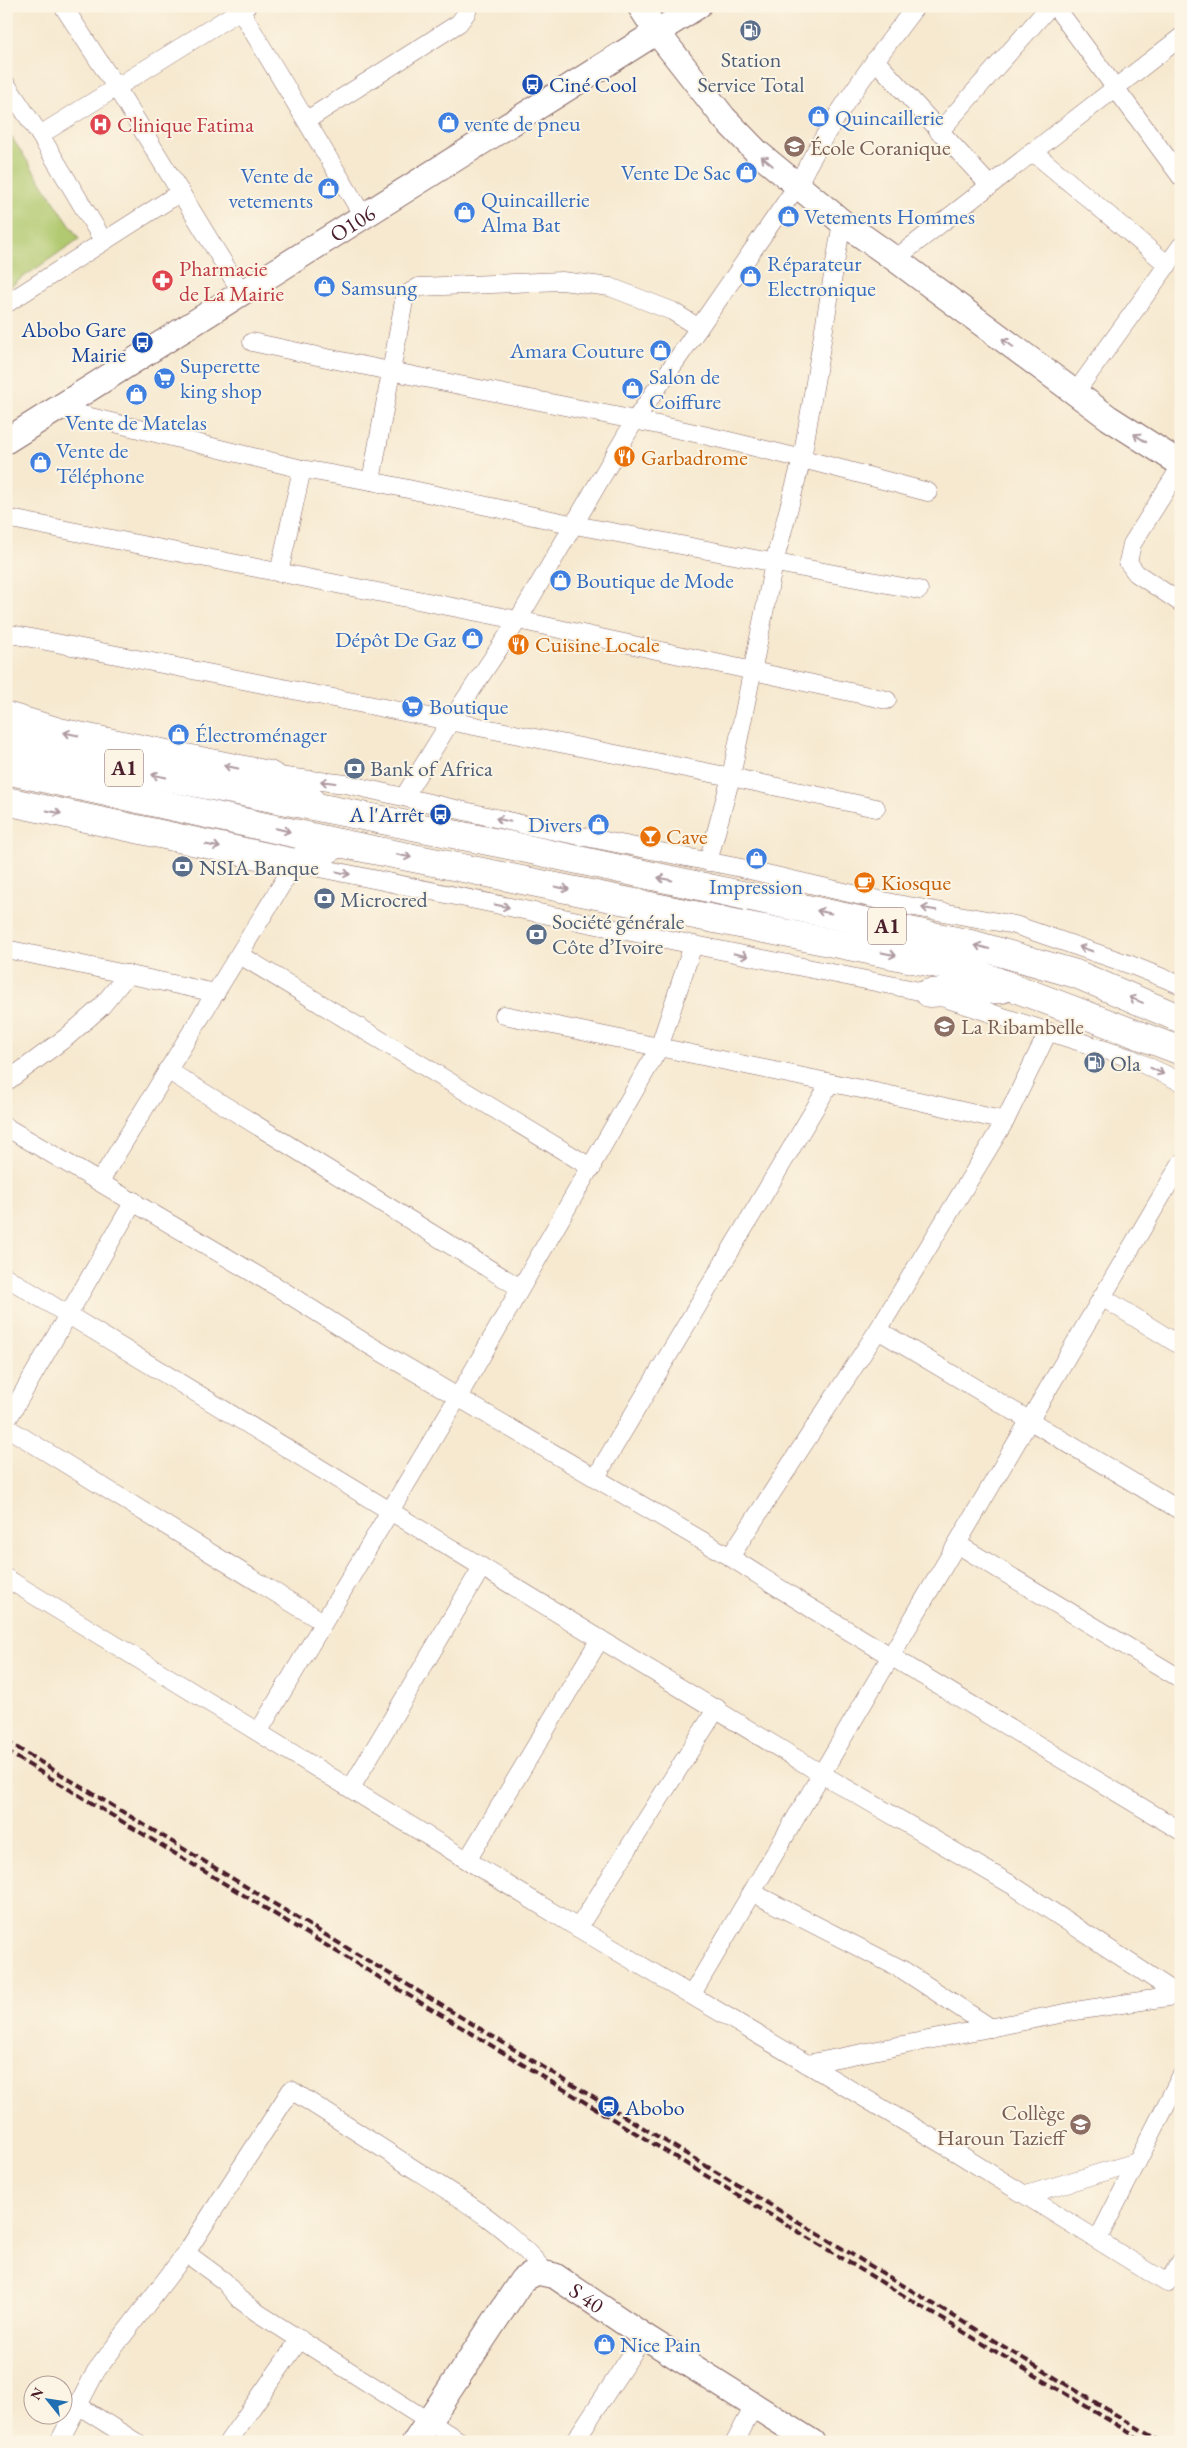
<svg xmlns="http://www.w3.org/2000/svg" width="1187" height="2448" viewBox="0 0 1187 2448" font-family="'EB Garamond',serif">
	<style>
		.green { fill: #b1c96f; stroke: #7e744d }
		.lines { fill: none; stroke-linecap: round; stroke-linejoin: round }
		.street-casing { stroke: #866665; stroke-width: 19 }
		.secondary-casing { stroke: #866665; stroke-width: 27 }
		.primary-casing { stroke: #866665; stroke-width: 29 }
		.street { stroke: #fff; stroke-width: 18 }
		.secondary { stroke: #fff; stroke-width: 25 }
		.primary { stroke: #fff; stroke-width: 28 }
		.rail { stroke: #4a1f2b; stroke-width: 4; stroke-dasharray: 8 4; stroke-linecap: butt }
		.oneway { stroke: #ae9aa0 }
		.labels { text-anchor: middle; stroke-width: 4; stroke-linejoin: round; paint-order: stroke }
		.shield { fill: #fcf5e5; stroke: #7f5f63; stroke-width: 1 }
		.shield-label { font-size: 21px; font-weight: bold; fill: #4a1f2b }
		.service-label { font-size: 22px; fill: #4e5e75; stroke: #fcf5e5; text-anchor: start }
		.transit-label { font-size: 22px; fill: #164399; stroke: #fcf5e5; text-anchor: start }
		.shop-label { font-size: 22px; fill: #366cbe; stroke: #fcf5e5; text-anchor: start }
		.health-label { font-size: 22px; fill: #be3a42; stroke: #fcf5e5; text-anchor: start }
		.education-label { font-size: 22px; fill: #785e54; stroke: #fcf5e5; text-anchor: start }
		.street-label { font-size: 22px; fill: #4a1f2b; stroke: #fcf5e5 }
		.food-label { font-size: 22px; fill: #c56008; stroke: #fcf5e5; text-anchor: start }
	</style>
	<rect width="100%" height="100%" fill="#fcf5e5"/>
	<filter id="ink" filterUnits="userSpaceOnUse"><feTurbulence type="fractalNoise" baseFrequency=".02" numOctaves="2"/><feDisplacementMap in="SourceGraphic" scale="10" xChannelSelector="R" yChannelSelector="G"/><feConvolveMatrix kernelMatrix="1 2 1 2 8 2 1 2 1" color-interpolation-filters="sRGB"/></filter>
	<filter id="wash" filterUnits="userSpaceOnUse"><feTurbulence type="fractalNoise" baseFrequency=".0096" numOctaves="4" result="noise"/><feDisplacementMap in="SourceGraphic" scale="20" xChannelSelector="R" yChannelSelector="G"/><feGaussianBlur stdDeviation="1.12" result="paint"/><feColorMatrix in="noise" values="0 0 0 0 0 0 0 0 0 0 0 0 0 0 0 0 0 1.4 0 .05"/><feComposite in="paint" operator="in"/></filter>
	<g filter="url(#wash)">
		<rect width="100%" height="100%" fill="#f6e9d0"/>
		<path class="green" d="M 12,138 L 79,239 L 6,289 L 6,142 Z"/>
	</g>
	<g filter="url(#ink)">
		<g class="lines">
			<defs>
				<g id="street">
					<path d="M 63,6 L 116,87 L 242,293"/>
					<path d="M 1055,6 L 1181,177"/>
					<path d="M 240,10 L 363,216"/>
					<path d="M 875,60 L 990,186"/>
					<path d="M 6,84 L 40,135 L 103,240"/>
					<path d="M 307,120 L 459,23 L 467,12 L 468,6"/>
					<path d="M 939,132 L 1050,6"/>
					<path d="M 40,135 L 247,6"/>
					<path d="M 1032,151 L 1168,265"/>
					<path d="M 895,259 L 1181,37"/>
					<path d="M 6,304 L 181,192"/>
					<path d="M 252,342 C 379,370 507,394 634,420 C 733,440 830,466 928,492"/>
					<path d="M 1075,393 L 1181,246"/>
					<path d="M 58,409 L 302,469 L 371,481 L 575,525 L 919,590"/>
					<path d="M 1181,466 L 1132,544 L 1128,562 L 1136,573 L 1181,603"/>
					<path d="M 371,481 L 404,301 L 409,293 L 419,287 L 562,281 L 610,287 L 672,311 L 699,328"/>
					<path d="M 6,518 L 518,620 L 887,700"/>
					<path d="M 279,573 L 302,469"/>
					<path d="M 6,633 L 731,777 L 876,808"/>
					<path d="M 277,776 L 346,784 L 530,826 L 741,868 L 892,903 L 1015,925 L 1131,965 L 1181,985"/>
					<path d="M 404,797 L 450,722 L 518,620 L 635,420 L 797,186 C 829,121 872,64 916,6"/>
					<path d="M 708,862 L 731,777 L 774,563 L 802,459 L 842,222"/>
					<path d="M 6,949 L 216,993"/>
					<path d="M 240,955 L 592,1168"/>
					<path d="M 504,1015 L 919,1101 L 1005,1121"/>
					<path d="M 167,1070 L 520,1288"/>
					<path d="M 6,1082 L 68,1036 L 101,1007 L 128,974"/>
					<path d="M 6,1127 L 277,1287 L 364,1342 L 730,1557 L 809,1607 L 1181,1831"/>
					<path d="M 100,1181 L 295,863 L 929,993 L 1130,1058 L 1181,1082"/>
					<path d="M 6,1277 L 820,1773 L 1012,1885 L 1179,1995"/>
					<path d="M 1102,1297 L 1181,1346"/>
					<path d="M 878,1330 L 1181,1511"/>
					<path d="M 6,1422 L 134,1201"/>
					<path d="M 6,1427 L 323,1622"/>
					<path d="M 596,1477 L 830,1083"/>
					<path d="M 957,1544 L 1181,1679"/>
					<path d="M 730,1557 L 878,1330 L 1005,1121 L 1048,1032"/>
					<path d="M 6,1578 L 578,1928 L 959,2154 L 1167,2283 L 1181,2261"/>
					<path d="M 259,1731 L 458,1397 L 659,1048 L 693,945"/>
					<path d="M 351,1788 L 482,1567"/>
					<path d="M 468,1859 L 600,1639"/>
					<path d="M 753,1893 L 903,1970 L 991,2028"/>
					<path d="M 578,1928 L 717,1708"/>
					<path d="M 692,1994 L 1181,1163"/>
					<path d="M 807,2064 L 1075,2011 L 1181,1995"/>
					<path d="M 1026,2195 L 1137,2162"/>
					<path d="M 1098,2239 L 1181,2076"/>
					<path d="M 186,2253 L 224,2281 L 239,2299 L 258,2313 L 461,2442"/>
					<path d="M 79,2406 L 136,2442"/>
					<path d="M 59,2442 L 96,2371 L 186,2253 L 291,2090 C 332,2116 373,2142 414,2169 C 460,2198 510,2228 545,2272"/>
					<path d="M 228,2442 L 300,2339"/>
					<path d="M 574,2442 L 644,2336"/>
					<path d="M 735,2442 L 754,2406"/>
				</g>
				<g id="secondary">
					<path d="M 640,6 L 656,31 L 724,118 L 758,153 L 842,222 L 895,259 L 1109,418 L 1181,464"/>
					<path id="s1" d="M 6,441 L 698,6"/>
					<path id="s2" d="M 415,2442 L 522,2280 L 537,2272 L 555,2276 L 644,2336 L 812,2442"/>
				</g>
				<g id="primary">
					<path d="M 6,716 L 59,732 L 269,775 L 310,800"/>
					<path d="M 6,745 L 513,846 L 975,945 L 1076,974 L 1181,1019"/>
					<path d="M 6,770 L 339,843 L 967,970 L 1181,1051"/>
					<path d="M 6,801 L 295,863 L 320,854 L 339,843"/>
					<path d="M 929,993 L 1002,989"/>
				</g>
			</defs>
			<use href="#street" class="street-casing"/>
			<use href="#secondary" class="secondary-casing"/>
			<use href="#primary" class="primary-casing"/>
			<use href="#street" class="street"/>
			<use href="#secondary" class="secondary"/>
			<use href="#primary" class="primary"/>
			<g class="rail">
				<path d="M 6,1741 L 1161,2442"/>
				<path d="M 6,1751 L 1145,2442"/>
			</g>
		</g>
		<defs><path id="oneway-shaft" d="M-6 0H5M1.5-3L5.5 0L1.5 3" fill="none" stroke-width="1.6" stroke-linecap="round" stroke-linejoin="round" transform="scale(1.25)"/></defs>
		<g class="oneway">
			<use href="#oneway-shaft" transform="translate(767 161) rotate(-140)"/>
			<use href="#oneway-shaft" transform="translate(1008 343) rotate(-143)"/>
			<use href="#oneway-shaft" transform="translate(1140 438) rotate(-147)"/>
			<use href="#oneway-shaft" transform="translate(71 734) rotate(-168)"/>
			<use href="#oneway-shaft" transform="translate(231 767) rotate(-168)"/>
			<use href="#oneway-shaft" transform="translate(159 776) rotate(-169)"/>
			<use href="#oneway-shaft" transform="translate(328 782) rotate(-173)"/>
			<use href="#oneway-shaft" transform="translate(54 812) rotate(12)"/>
			<use href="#oneway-shaft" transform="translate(503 820) rotate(-167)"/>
			<use href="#oneway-shaft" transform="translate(283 830) rotate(13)"/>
			<use href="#oneway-shaft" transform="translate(213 846) rotate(12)"/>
			<use href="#oneway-shaft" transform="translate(404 856) rotate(12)"/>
			<use href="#oneway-shaft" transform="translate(343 873) rotate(12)"/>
			<use href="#oneway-shaft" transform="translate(665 879) rotate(-168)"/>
			<use href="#oneway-shaft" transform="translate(562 888) rotate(11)"/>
			<use href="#oneway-shaft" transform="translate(502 906) rotate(12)"/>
			<use href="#oneway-shaft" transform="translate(929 909) rotate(-170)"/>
			<use href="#oneway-shaft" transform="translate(824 912) rotate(-168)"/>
			<use href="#oneway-shaft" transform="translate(982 947) rotate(-164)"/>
			<use href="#oneway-shaft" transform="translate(1086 949) rotate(-161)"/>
			<use href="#oneway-shaft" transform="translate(889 954) rotate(12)"/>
			<use href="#oneway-shaft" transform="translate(741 955) rotate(11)"/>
			<use href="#oneway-shaft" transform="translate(1136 1000) rotate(-157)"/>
			<use href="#oneway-shaft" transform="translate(1157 1071) rotate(26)"/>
		</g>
	</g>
	<defs>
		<symbol id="fuel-disc" viewBox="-11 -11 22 22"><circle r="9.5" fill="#5c6f8a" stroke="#fcf5e5"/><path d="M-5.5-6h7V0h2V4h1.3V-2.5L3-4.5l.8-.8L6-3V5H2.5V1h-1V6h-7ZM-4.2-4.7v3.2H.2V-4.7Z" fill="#fff"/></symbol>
		<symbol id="bus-disc" viewBox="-11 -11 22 22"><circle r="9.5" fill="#1a4fb4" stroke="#fcf5e5"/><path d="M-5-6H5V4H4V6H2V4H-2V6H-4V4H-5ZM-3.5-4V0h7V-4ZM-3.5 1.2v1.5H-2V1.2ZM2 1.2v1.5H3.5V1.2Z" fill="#fff"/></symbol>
		<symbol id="shop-disc" viewBox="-11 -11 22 22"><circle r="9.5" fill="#3f7fe0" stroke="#fcf5e5"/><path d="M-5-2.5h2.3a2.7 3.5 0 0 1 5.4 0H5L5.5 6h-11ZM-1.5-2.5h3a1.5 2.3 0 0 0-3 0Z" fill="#fff"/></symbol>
		<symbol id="hospital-disc" viewBox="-11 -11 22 22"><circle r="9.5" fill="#e0444e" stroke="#fcf5e5"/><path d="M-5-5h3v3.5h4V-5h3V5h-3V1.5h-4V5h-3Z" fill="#fff"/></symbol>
		<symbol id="school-disc" viewBox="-11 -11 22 22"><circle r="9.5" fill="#8d6e63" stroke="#fcf5e5"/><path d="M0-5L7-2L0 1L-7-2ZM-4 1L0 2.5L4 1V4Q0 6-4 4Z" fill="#fff"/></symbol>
		<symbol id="pharmacy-disc" viewBox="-11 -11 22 22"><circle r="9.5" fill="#e0444e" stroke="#fcf5e5"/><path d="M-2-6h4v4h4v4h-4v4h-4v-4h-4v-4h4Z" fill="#fff"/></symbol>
		<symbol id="supermarket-disc" viewBox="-11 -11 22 22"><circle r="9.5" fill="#3f7fe0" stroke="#fcf5e5"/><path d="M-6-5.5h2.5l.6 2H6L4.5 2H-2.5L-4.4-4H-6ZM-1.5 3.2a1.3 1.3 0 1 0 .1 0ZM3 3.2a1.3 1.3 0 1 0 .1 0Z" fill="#fff"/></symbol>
		<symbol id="restaurant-disc" viewBox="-11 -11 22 22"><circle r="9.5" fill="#e8710a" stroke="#fcf5e5"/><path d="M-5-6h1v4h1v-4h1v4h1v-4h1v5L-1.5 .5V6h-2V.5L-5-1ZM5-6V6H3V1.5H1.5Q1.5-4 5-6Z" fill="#fff"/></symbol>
		<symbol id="bank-disc" viewBox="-11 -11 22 22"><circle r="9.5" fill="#5c6f8a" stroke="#fcf5e5"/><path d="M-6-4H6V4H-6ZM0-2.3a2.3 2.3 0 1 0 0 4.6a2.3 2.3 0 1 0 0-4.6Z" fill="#fff"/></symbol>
		<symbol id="bar-disc" viewBox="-11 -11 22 22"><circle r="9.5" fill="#e8710a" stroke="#fcf5e5"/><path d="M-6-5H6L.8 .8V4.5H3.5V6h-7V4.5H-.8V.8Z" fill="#fff"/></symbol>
		<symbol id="cafe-disc" viewBox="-11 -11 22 22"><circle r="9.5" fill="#e8710a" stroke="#fcf5e5"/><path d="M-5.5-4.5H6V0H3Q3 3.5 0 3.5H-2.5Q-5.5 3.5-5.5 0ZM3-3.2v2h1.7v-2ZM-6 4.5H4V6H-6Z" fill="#fff"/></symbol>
		<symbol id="station-disc" viewBox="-11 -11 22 22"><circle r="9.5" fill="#1a4fb4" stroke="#fcf5e5"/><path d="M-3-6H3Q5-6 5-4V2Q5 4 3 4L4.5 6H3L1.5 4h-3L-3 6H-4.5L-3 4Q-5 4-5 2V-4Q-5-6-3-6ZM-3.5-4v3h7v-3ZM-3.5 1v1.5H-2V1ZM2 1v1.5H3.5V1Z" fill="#fff"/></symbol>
		<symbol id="university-disc" viewBox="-11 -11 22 22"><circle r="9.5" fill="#8d6e63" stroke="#fcf5e5"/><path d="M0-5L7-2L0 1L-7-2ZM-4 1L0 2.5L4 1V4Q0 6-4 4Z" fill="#fff"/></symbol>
	</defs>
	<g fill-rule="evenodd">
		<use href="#fuel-disc" x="738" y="18" width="25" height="25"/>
		<use href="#bus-disc" x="520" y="72" width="25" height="25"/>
		<use href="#shop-disc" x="806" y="104" width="25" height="25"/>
		<use href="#shop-disc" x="436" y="110" width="25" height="25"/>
		<use href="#hospital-disc" x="88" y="112" width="25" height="25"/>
		<use href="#school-disc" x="782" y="134" width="25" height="25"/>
		<use href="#shop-disc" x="734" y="160" width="25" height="25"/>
		<use href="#shop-disc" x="316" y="176" width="25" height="25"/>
		<use href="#shop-disc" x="452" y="200" width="25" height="25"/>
		<use href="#shop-disc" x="776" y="204" width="25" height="25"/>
		<use href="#shop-disc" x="738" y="264" width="25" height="25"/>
		<use href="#pharmacy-disc" x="150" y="268" width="25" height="25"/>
		<use href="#shop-disc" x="312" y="274" width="25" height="25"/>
		<use href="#bus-disc" x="130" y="330" width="25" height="25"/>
		<use href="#shop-disc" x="648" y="338" width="25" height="25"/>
		<use href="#supermarket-disc" x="152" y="366" width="25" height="25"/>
		<use href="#shop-disc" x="620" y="376" width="25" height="25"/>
		<use href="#shop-disc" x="124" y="382" width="25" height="25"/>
		<use href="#restaurant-disc" x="612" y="444" width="25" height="25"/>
		<use href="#shop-disc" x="28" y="450" width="25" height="25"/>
		<use href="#shop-disc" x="548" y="568" width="25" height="25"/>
		<use href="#shop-disc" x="460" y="626" width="25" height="25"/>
		<use href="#restaurant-disc" x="506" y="632" width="25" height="25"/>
		<use href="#supermarket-disc" x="400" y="694" width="25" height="25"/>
		<use href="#shop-disc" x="166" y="722" width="25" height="25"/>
		<use href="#bank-disc" x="342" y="756" width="25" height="25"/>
		<use href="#bus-disc" x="428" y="802" width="25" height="25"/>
		<use href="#shop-disc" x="586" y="812" width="25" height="25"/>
		<use href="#bar-disc" x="638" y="824" width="25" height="25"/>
		<use href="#shop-disc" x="744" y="846" width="25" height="25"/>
		<use href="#bank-disc" x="170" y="854" width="25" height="25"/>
		<use href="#cafe-disc" x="852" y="870" width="25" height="25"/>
		<use href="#bank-disc" x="312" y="886" width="25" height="25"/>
		<use href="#bank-disc" x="524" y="922" width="25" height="25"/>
		<use href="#school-disc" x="932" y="1014" width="25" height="25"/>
		<use href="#fuel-disc" x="1082" y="1050" width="25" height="25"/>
		<use href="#station-disc" x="596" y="2094" width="25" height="25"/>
		<use href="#university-disc" x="1068" y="2112" width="25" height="25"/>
		<use href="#shop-disc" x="592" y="2332" width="25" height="25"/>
	</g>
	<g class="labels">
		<g class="shield">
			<rect x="105" y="749.5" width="38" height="37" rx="4"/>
			<rect x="868" y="907.5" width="38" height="37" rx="4"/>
		</g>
		<g class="shield-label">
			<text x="124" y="775">A1</text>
			<text x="887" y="933">A1</text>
		</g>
		<g class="service-label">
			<text x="751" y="67" text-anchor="middle">Station<tspan x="751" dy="25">Service Total</tspan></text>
			<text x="370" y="776">Bank of Africa</text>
			<text x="199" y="875">NSIA Banque</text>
			<text x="340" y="907">Microcred</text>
			<text x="552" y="929">Société générale<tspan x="552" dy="25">Côte d’Ivoire</tspan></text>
			<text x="1110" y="1071">Ola</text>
		</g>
		<g class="transit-label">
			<text x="549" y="92">Ciné Cool</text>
			<text x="126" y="337" text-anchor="end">Abobo Gare<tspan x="126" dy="25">Mairie</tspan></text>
			<text x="424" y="822" text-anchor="end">A l'Arrêt</text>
			<text x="625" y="2115">Abobo</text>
		</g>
		<g class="shop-label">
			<text x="835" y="125">Quincaillerie</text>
			<text x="464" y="131">vente de pneu</text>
			<text x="731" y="180" text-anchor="end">Vente De Sac</text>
			<text x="313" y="183" text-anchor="end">Vente de<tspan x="313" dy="25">vetements</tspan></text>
			<text x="481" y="207">Quincaillerie<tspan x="481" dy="25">Alma Bat</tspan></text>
			<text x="804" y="224">Vetements Hommes</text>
			<text x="767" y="271">Réparateur<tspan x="767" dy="25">Electronique</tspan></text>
			<text x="341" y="295">Samsung</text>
			<text x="644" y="358" text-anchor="end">Amara Couture</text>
			<text x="180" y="373">Superette<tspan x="180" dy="25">king shop</tspan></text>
			<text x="649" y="384">Salon de<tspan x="649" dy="25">Coiffure</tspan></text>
			<text x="136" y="430" text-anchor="middle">Vente de Matelas</text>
			<text x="56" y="458">Vente de<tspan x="56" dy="25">Téléphone</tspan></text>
			<text x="576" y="588">Boutique de Mode</text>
			<text x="456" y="647" text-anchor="end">Dépôt De Gaz</text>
			<text x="429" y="714">Boutique</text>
			<text x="195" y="742">Électroménager</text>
			<text x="582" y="832" text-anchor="end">Divers</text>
			<text x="756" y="894" text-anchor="middle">Impression</text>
			<text x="620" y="2352">Nice Pain</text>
		</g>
		<g class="health-label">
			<text x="117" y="132">Clinique Fatima</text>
			<text x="179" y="276">Pharmacie<tspan x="179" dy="25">de La Mairie</tspan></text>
		</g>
		<g class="education-label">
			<text x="810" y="155">École Coranique</text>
			<text x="961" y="1034">La Ribambelle</text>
			<text x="1065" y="2120" text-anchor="end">Collège<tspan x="1065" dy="25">Haroun Tazieff</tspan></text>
		</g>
		<g class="street-label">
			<text dy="8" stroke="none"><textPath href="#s1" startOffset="409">O106</textPath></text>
			<text dy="8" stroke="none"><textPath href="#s2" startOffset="268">S 40</textPath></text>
		</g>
		<g class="food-label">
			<text x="641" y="465">Garbadrome</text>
			<text x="535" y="652">Cuisine Locale</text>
			<text x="666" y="844">Cave</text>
			<text x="881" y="890">Kiosque</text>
		</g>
	</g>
	<rect width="1187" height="2448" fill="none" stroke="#fcf5e5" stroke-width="25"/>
	<g transform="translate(48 2400) rotate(300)"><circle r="24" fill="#fcf5e5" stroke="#b59f9b"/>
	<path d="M0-4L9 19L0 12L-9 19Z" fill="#1f6fb2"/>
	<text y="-8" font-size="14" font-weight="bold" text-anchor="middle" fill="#4a1f2b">N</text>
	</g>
</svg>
